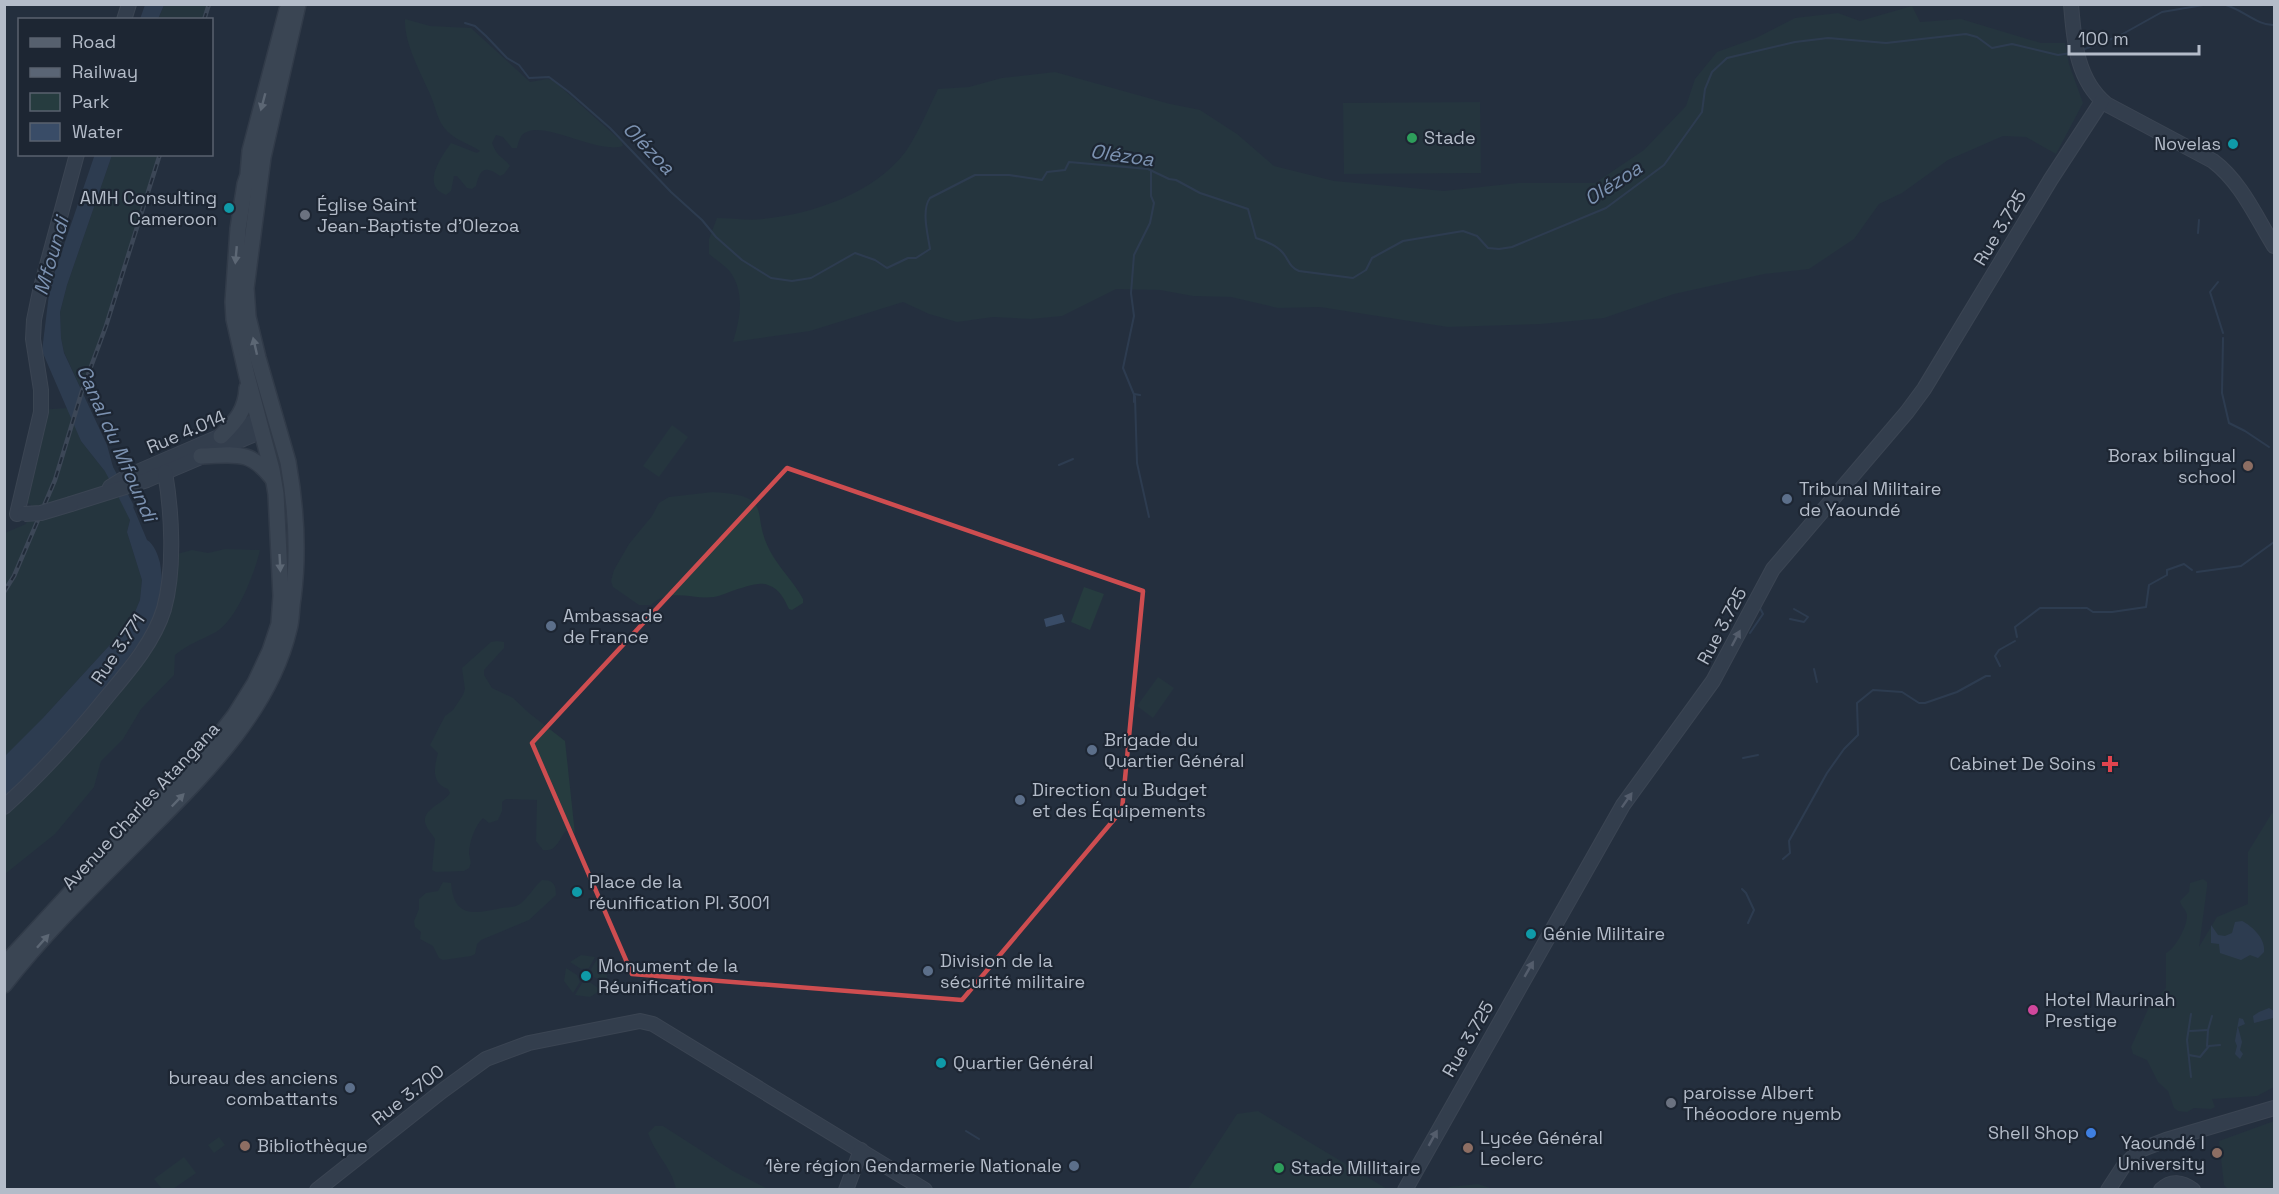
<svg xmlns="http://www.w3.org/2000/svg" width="2279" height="1194" viewBox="0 0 2279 1194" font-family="'Space Grotesk',sans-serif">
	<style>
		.green { fill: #263c3f }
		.water { fill: #394c67 }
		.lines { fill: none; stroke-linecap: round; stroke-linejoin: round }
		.stream { stroke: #394c67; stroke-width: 2 }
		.canal { stroke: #394c67; stroke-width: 9 }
		.secondary-casing { stroke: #565f6c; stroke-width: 16 }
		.primary-casing { stroke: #414a57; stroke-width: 18 }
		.secondary { stroke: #465061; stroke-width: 14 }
		.primary { stroke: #56606e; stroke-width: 15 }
		.rail-casing { stroke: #5a6575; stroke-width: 4.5 }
		.rail { stroke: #1d2633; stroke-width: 2; stroke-dasharray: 7; stroke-linecap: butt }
		.secondary-bridge-casing { stroke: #565f6c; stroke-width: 16; stroke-linecap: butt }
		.secondary-bridge { stroke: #465061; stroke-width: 14 }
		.oneway { fill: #a1aab7 }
		.oneway2 { fill: #8e96a5 }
		.marked { fill: none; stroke: #ce4d50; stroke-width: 4.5; stroke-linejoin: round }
		.leisure-dot { fill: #2e9e5b; stroke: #1d2633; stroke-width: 2 }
		.culture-dot { fill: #0f9aa8; stroke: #1d2633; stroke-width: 2 }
		.worship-dot { fill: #6b7280; stroke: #1d2633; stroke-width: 2 }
		.education-dot { fill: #8d6e63; stroke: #1d2633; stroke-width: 2 }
		.service-dot { fill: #5c6f8a; stroke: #1d2633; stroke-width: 2 }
		.health-dot { fill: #e0444e; stroke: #1d2633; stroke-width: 2 }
		.hotel-dot { fill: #d1479c; stroke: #1d2633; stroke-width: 2 }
		.shop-dot { fill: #3f7fe0; stroke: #1d2633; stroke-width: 2 }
		.labels { text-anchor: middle; stroke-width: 4.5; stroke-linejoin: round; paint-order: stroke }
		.poi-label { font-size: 18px; fill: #b4bcc9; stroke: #1d2633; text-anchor: start }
		.street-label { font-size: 18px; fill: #b4bcc9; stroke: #1d2633 }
		.water-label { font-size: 20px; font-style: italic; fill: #7c92b1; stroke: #1d2633 }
	</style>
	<rect width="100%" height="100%" fill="#242f3e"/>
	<g class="green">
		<path d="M 164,5 L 209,5 L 204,19 L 158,20 Z"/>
		<path d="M 1912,6 L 1920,22 L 1961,19 L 2041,43 L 2065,43 L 2069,64 L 2083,103 L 2056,154 L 2026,137 L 2003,136 L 1948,160 L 1902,193 L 1879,204 L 1854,239 L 1809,269 L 1764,274 L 1674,294 L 1604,318 L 1541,324 L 1448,327 L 1320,307 L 1278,308 L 1231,297 L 1193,296 L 1160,290 L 1116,289 L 1062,316 L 1031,319 L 993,317 L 957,322 L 929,314 L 903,302 L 810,331 L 733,342 C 740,319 745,294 731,273 C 726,266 716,260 709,254 L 709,239 L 717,218 C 732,218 749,221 763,219 C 813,214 875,193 906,151 C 919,132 928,109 938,89 L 969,87 L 1002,78 L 1055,72 L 1170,104 L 1200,110 L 1237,134 L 1274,166 L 1334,181 L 1444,191 L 1518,183 L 1595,183 L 1644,150 L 1686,106 L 1695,79 L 1717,52 L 1756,38 L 1795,18 L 1838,13 L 1860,21 Z"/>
		<path d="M 405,19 L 430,26 L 471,28 L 530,82 L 547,79 L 553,80 L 622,142 L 623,146 C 596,155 540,117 522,135 C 519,139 518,144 517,148 L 512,148 L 503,137 L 496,135 L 492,143 C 498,159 503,156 510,166 L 504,174 L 500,176 C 485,165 480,169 476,186 L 472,189 L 467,188 L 457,176 L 454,176 L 451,191 L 446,195 C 420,186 442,156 451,143 L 477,153 L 480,151 C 470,144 457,141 448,132 C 437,122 436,107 430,94 C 420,71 404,43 405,19 Z"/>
		<path d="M 1480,102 L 1481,173 L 1344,174 L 1343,103 Z"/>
		<path d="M 112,155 L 160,155 L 106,326 L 82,391 L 64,352 L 61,338 L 60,312 L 67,285 Z"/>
		<path d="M 68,408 L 81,441 L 104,470 L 113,467 L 128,495 L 120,498 L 130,520 L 127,532 L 142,580 L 140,600 L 135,612 L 129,623 L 109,646 L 43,718 L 5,756 L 5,533 L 26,524 L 31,505 L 20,499 L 37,410 Z"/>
		<path d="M 672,425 L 688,437 L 659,477 L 643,466 Z"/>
		<path d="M 713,492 C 777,496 749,512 770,551 C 779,568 794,582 803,599 L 803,603 L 792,610 L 789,609 C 784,599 780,589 768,585 C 759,581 742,588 732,591 C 726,593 720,596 714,597 C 692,600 669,587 651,605 L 639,605 L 613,587 L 611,581 L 614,570 L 629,544 L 652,516 L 659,503 L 669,497 Z"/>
		<path d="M 225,549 L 260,550 C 255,572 237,620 216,632 C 201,640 188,644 175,655 L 174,675 L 141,709 L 123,739 L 101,761 L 94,787 L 55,834 L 5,874 L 5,814 L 61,757 L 136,669 L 177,554 L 192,550 L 208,553 Z"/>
		<path d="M 1084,587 L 1104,594 L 1090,630 L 1071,622 Z"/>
		<path d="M 497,641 L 504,642 L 504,648 L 484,670 L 484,675 L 492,688 L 513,698 L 529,713 L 565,741 L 575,834 L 572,830 L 566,831 C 558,840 557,852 543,850 L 536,841 L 537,800 L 506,799 L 502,802 L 502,811 L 498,820 L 489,823 L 483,818 C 475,826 469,842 469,854 C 470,860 472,862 469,868 L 464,871 L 436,872 L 432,870 L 435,839 C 432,834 426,828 425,822 C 423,809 444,803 450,793 L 448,789 C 431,783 434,768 438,753 L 430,745 L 445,716 L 453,710 L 463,695 L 465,689 L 462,668 L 491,642 Z"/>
		<path d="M 1158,677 L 1174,688 L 1153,718 L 1137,706 Z"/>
		<path d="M 2272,813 L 2274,814 L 2274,1087 L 2257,1096 L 2212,1099 L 2215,1107 L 2211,1109 L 2194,1108 L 2187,1112 L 2178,1111 L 2174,1108 L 2168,1091 L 2158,1082 L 2147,1060 L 2133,1054 L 2131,1047 L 2149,1007 L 2166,988 L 2166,953 C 2175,949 2188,925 2187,915 C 2186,909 2181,907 2180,901 L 2189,892 L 2190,883 L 2203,879 L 2207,882 L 2207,887 L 2199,947 L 2217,917 L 2248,904 L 2248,852 Z"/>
		<path d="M 542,880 C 553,880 556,884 556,895 L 529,920 L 481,940 L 477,944 L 475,954 L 471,956 L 443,960 L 439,958 L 433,946 L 420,939 L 421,932 L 415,927 L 414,921 L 419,909 L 419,899 L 426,893 L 438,891 L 443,882 L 451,883 C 454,918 473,914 502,908 C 508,907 514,908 520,904 C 528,898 534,887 542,880 Z"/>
		<path d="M 581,955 L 595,957 L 589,968 L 581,969 L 570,962 Z"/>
		<path d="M 598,958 C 605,966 609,973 606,983 L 594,977 L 591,969 Z"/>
		<path d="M 566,968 L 577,975 L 580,982 L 573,993 L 564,981 Z"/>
		<path d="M 582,983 L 591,983 L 601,990 L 590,997 L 575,995 Z"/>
		<path d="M 1258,1111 L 1387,1189 L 1188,1189 L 1237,1114 Z"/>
		<path d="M 2274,1121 L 2274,1189 L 2228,1189 L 2224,1185 L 2219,1141 Z"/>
		<path d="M 655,1126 L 663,1126 L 733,1171 L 768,1189 L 676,1189 C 672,1168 655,1154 648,1133 Z"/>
		<path d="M 219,1137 L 225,1145 L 214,1153 L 208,1145 Z"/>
		<path d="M 184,1157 L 196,1173 L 173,1189 L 162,1189 L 154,1179 Z"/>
		<path d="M 1478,1184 L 1493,1189 L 1450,1189 L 1449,1187 Z"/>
	</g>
	<g class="water">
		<path d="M 145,5 L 164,5 L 158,19 L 140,19 Z"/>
		<path d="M 95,154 L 112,155 L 67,285 L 60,312 L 61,338 L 64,353 L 107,445 L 113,467 L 104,470 L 81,441 L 42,351 L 50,286 Z"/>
		<path d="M 128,495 L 147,540 C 154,544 158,555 160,563 C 162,576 164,592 160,604 C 151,629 135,649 119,670 C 84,716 47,757 5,796 L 5,756 L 43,718 L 109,646 L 129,623 L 135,612 L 140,600 L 142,580 L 127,532 L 130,520 L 119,498 Z"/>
		<path d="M 1062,614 L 1065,622 L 1046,627 L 1044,619 Z"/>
		<path d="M 2242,921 C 2252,926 2266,939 2264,952 L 2258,958 L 2250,955 L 2241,960 L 2220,953 L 2219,944 L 2211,943 L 2211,925 L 2218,935 L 2225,936 L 2232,933 L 2235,922 Z"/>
		<path d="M 2269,1008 L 2274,1011 L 2274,1021 L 2273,1018 L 2254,1023 L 2253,1016 L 2259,1012 Z"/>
		<path d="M 2239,1018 L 2243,1019 L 2245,1024 L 2238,1027 L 2242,1042 L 2240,1050 L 2243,1054 L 2240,1059 L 2235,1054 L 2237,1046 L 2235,1041 Z"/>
	</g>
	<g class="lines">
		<g class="stream">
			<path d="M 2222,4 C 2240,7 2257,26 2274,25"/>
			<path d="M 465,23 L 475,26 L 486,36 L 507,58 L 519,65 L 529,78 L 549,77 L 569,92 L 610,128 L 671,192 L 702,220 L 716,237 L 742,260 L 771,278 L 792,281 L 811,278 L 855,253 L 875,260 L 887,268 L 908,258 L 916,258 L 930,249 C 928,235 921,210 930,198 L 975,175 L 1009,175 L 1042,180 L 1047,172 L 1065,170 L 1069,162 L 1148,169 L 1169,179 L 1176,180 L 1200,193 L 1248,209 L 1256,238 C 1266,241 1276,245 1283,253 C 1289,260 1289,267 1299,271 L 1353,278 L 1366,270 L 1372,258 L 1403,241 L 1463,231 L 1477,236 L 1488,248 L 1499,249 L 1512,247 L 1606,208 L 1664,165 L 1702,112 L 1705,89 L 1712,72 L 1727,58 L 1795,42 L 1828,38 L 1886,43 L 1966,34 L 1977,37 L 1992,48 L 2012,44 L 2058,55 L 2071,53"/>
			<path d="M 2082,50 L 2119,36 L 2162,12 L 2209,4"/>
			<path d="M 2198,233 L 2199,220"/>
			<path d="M 2218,282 L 2210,292 L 2223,333"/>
			<path d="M 2223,338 L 2222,393 L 2229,423 L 2245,431 L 2269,447"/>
			<path d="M 1134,402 L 1134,394 L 1140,395"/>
			<path d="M 1059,465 L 1073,459"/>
			<path d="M 1149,517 L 1137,463 L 1135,397 L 1123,368 L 1134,316 L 1131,293 L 1134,255 L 1150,223 L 1154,203 L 1151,196 L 1151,171"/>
			<path d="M 2197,572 L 2241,566 L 2274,542"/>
			<path d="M 2081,608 L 2087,608 L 2093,612 L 2112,612 L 2146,607 L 2149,585 L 2167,575 L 2167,570 L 2184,564 L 2192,570"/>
			<path d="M 1790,619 L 1804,622 L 1808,617 L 1794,609"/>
			<path d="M 1750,633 L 1763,614 L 1759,606"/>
			<path d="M 2017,637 L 2015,627 L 2040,608 L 2080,608"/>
			<path d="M 2000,666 L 1995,656 L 1999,650 L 2015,641"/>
			<path d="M 1814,669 L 1817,682"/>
			<path d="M 1743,758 L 1758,755"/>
			<path d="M 1783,859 L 1790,853 L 1789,841 L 1827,773 L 1844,749 L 1858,735 L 1857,703 L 1873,690 L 1902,692 L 1919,703 L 1925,703 L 1957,692 L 1986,676 L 1990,676"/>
			<path d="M 1742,889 L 1746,893 L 1754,910 L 1748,923"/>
			<path d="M 2190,1031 L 2208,1030"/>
			<path d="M 2207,1046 L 2208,1030 L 2212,1016"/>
			<path d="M 2189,1055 L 2200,1057 L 2209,1046 L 2220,1045"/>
			<path d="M 2191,1077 L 2187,1040 L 2191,1014"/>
			<path d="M 966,1131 L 979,1139"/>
		</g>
		<path class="canal" d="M 104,460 L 129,506"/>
		<defs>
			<g id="secondary">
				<path d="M 2071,4 C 2074,40 2076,79 2106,104 L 2213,161 C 2241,182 2256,217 2274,246"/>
				<path d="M 124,20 L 129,4"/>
				<path d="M 110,487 L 128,476 L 258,420"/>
				<path d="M 71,504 L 147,480 L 262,431"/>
				<path d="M 17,514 L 41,412 L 41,390 L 33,339 L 34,320 L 40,291 L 77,154"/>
				<path d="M 4,807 C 43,772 77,734 110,693 C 131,668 154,641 164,609 C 175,569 172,513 165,472"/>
				<path d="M 317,1190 L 442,1091 L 486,1059 L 529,1043 L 640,1021 L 653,1024 L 925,1190"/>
				<path d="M 846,1190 L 861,1150"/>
				<path d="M 1405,1190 L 1623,805 L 1713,681 L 1773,569 L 1907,412 L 1924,389 L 2051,179 L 2102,101"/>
				<path d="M 2108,1190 L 2123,1167 L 2140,1150 L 2166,1140 L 2274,1108"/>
				<path d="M 2161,1190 C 2171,1180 2182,1182 2193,1190"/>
			</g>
			<g id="primary">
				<path d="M 221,436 C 236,421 246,410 247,388"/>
				<path d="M 201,456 C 236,455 250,449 273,479"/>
				<path d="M 4,965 L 98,863 L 204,755 L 235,715 L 255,683 L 270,651 L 279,624 L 281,596 L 276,494 L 272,470 L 247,376 L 234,319 L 233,302 L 238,229 L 245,184 L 248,175 L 250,151 L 287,10"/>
				<path d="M 4,985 C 45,932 94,885 141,838 C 199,779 269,714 289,629 C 292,619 291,608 293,598 C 299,552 296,507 288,462 L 258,358 L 248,317 L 246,288 L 263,157 L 298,4"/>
			</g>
		</defs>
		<use href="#secondary" class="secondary-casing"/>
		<use href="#primary" class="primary-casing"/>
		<use href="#secondary" class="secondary"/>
		<use href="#primary" class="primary"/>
		<defs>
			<g id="rail">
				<path d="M 204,20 L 209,4"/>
				<path d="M 4,592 L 14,576 L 55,480 L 82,391 L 106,326 L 160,154"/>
			</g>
		</defs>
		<use href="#rail" class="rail-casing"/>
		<use href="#rail" class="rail"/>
		<defs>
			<path id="secondary-bridge" d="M 24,514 L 41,513 L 71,504"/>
		</defs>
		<use href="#secondary-bridge" class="secondary-bridge-casing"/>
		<use href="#secondary-bridge" class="secondary-bridge"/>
	</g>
	<defs><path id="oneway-solid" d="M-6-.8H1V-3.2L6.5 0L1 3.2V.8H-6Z" transform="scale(1.5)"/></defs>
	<g class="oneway">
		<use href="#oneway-solid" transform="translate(263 102) rotate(105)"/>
		<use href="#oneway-solid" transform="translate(236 255) rotate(95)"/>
		<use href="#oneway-solid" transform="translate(255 346) rotate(-103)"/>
		<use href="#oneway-solid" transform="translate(280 563) rotate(87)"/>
		<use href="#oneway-solid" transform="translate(178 800) rotate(-46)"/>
		<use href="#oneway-solid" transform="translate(43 941) rotate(-48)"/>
	</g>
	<g class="oneway2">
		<use href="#oneway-solid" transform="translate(1736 638) rotate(-62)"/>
		<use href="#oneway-solid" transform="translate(1627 800) rotate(-55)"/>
		<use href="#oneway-solid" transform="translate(1529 969) rotate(-60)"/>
		<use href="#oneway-solid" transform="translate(1433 1138) rotate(-61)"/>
	</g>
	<path d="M0 0H2279V1194H0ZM 787,468 L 1143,591 L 1122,810 L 962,1000 L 632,974 L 532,743 Z" fill="#242f3e" fill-opacity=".55" fill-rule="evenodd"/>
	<path class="marked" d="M 787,468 L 1143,591 L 1122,810 L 962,1000 L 632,974 L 532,743 Z"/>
	<g class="leisure-dot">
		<circle cx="1412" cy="138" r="6"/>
		<circle cx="1279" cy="1168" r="6"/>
	</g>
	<g class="culture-dot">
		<circle cx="2233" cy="144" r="6"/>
		<circle cx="229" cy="208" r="6"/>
		<circle cx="577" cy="892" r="6"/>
		<circle cx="1531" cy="934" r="6"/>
		<circle cx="586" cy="976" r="6"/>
		<circle cx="941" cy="1063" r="6"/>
	</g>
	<g class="worship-dot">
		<circle cx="305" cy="215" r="6"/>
		<circle cx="1671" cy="1103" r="6"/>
	</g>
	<g class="education-dot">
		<circle cx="2248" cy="466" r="6"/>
		<circle cx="245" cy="1146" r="6"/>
		<circle cx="1468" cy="1148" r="6"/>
		<circle cx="2217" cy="1153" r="6"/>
	</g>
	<g class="service-dot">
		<circle cx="1787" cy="499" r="6"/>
		<circle cx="551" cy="626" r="6"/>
		<circle cx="1092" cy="750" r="6"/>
		<circle cx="1020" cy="800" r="6"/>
		<circle cx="928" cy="971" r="6"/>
		<circle cx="350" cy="1088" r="6"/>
		<circle cx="1074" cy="1166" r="6"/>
	</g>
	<path class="health-dot" d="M2107 755h6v6h6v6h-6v6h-6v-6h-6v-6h6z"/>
	<circle class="hotel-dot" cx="2033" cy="1010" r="6"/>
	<circle class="shop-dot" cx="2091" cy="1133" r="6"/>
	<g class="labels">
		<g class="poi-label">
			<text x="1424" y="144">Stade</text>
			<text x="2221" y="150" text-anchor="end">Novelas</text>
			<text x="217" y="204" text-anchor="end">AMH Consulting<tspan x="217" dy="21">Cameroon</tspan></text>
			<text x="317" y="211">Église Saint<tspan x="317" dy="21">Jean-Baptiste d'Olezoa</tspan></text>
			<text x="2236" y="462" text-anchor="end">Borax bilingual<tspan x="2236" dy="21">school</tspan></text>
			<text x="1799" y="495">Tribunal Militaire<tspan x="1799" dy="21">de Yaoundé</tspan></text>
			<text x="563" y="622">Ambassade<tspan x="563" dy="21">de France</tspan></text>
			<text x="1104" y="746">Brigade du<tspan x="1104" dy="21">Quartier Général</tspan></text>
			<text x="2096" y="770" text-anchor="end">Cabinet De Soins</text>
			<text x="1032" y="796">Direction du Budget<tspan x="1032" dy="21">et des Équipements</tspan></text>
			<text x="589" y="888">Place de la<tspan x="589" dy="21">réunification Pl. 3001</tspan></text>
			<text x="1543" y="940">Génie Militaire</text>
			<text x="940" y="967">Division de la<tspan x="940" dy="21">sécurité militaire</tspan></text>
			<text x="598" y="972">Monument de la<tspan x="598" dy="21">Réunification</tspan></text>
			<text x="2045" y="1006">Hotel Maurinah<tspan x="2045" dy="21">Prestige</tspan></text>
			<text x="953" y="1069">Quartier Général</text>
			<text x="338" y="1084" text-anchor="end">bureau des anciens<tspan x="338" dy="21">combattants</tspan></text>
			<text x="1683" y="1099">paroisse Albert<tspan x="1683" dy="21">Théoodore nyemb</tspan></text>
			<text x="2079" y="1139" text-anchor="end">Shell Shop</text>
			<text x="1480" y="1144">Lycée Général<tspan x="1480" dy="21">Leclerc</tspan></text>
			<text x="2205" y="1149" text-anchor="end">Yaoundé I<tspan x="2205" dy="21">University</tspan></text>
			<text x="257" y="1152">Bibliothèque</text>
			<text x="1062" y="1172" text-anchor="end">1ère région Gendarmerie Nationale</text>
			<text x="1291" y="1174">Stade Millitaire</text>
		</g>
		<g class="street-label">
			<text transform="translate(2000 228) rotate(-59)" y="6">Rue 3.725</text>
			<text transform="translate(186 432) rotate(-23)" y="6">Rue 4.014</text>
			<text transform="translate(1722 626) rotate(-62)" y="6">Rue 3.725</text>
			<text transform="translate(118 649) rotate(-56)" y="6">Rue 3.771</text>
			<text transform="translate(141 806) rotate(-47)" y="6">Avenue Charles Atangana</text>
			<text transform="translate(1468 1039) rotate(-60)" y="6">Rue 3.725</text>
			<text transform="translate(408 1095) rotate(-38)" y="6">Rue 3.700</text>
		</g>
		<g class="water-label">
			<text transform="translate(649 148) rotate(46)" y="7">Olézoa</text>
			<text transform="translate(1122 155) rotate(8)" y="7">Olézoa</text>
			<text transform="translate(1613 183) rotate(-33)" y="7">Olézoa</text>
			<text transform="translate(51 256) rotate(-74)" y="7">Mfoundi</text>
			<text transform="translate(117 443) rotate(66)" y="7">Canal du Mfoundi</text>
		</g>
	</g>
	<rect width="2279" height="1194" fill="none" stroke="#b4bcc9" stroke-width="12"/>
	<rect x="18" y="18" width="195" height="138" fill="#1d2633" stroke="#59626f" stroke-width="1.5"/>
	<rect x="30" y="38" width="30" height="9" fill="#56606e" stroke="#59626f" stroke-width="1.5"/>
	<text x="72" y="48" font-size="18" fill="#b4bcc9">Road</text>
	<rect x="30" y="68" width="30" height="9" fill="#5a6575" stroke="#59626f" stroke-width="1.5"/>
	<text x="72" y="78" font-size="18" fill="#b4bcc9">Railway</text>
	<rect x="30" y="93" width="30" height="18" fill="#263c3f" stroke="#59626f" stroke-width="1.5"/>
	<text x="72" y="108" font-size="18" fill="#b4bcc9">Park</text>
	<rect x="30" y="123" width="30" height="18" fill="#394c67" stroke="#59626f" stroke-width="1.5"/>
	<text x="72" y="138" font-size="18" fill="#b4bcc9">Water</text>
	<path d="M2069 45v9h130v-9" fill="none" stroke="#b4bcc9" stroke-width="3"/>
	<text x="2078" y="45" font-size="18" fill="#b4bcc9" stroke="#1d2633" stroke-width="4.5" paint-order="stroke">100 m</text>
</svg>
